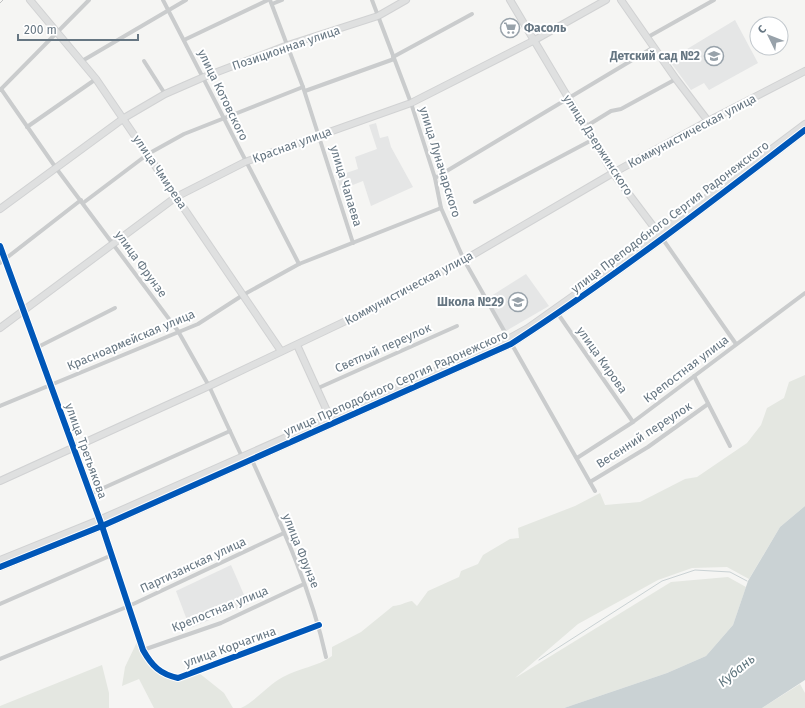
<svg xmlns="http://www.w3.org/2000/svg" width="805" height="708" viewBox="0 0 805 708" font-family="'Fira Sans',sans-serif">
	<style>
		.built { fill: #e5e6e6 }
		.green { fill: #e4e7e1 }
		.water { fill: #cad2d4 }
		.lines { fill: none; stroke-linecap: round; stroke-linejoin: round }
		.stream { stroke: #cad2d4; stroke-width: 1 }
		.secondary-casing { stroke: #d1d2d3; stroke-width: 8 }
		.street { stroke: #cacccd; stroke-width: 4 }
		.secondary { stroke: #dfe0e0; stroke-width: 6 }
		.rail { stroke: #c1c2c3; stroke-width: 1; stroke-dasharray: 6 3; stroke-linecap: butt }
		.cycleway-casing { stroke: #fff; stroke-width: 8 }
		.cycleway { stroke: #0057b8; stroke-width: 6 }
		.labels { text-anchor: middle; stroke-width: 4; stroke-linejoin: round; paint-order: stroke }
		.poi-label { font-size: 12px; font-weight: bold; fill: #667682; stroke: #fff; text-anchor: end }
		.street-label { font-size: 12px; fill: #667682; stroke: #fff }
		.water-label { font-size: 13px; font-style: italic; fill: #61777f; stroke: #fff }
	</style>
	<rect width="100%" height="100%" fill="#f5f5f3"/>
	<g class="built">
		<path d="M 735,20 L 758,63 L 709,90 L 704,83 L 691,90 L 669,60 Z"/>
		<path d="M 376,123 L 380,138 L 388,136 L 391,147 L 413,187 L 371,206 L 363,181 L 340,190 L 337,176 L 358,169 L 355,157 L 377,149 L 369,125 Z"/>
		<path d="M 526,274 L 549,306 L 506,331 L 488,298 Z"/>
		<path d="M 231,565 L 248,604 L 190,628 L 176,591 Z"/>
	</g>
	<g class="green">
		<path d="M 805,375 L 805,506 L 780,527 L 749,579 L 727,567 L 692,568 L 658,580 L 578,624 L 515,678 L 671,582 L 728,577 L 746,587 L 733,625 L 706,656 L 667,673 L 564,708 L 241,708 C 257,700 268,685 283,677 C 299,668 317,667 332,656 L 332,647 L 361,632 L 393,606 C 400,606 405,602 412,601 L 417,606 L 428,591 L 459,577 L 461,571 L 478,564 L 483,555 L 510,539 L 519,538 L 518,528 L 575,506 L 600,493 L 605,505 L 640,502 L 685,479 L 697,477 L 747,443 L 761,425 L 767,408 L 784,398 L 789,382 Z"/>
		<path d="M 137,642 C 151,671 165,690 199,673 L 224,693 L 233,708 L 154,708 L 139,679 L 122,686 L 125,667 Z"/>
		<path d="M 102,665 L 109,693 L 109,708 L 0,708 L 0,706 Z"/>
		<path d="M 800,684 L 805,693 L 805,708 L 762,708 Z"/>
	</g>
	<path class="water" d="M 805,506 L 805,680 L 762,708 L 564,708 L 667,673 L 706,656 L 733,625 L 748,581 L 780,527 Z"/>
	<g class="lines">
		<path class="stream" d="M 539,660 L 662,581 L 695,570 L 730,572 L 747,581"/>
		<defs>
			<g id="secondary">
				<path d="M 30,0 L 96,79 L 281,351"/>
				<path d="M 510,0 L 613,173 L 659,234"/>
				<path d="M 621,0 L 676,79 L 708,121"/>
				<path d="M 0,209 L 124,118 L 165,94 L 204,77 L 288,45 L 378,16 L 406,0"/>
				<path d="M 0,328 L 176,197 L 245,162 L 411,103 L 533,41 L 606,0"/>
				<path d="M 297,345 L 332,422"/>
				<path d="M 0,481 L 209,386 L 369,310 L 464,260 L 613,173 L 708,121 L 805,71"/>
				<path d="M 0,560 L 99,520 L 508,339 L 528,328 L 621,262 L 805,124"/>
				<path d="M 0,567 L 102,526 L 511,344 C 613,278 709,204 805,130"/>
			</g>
		</defs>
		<use href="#secondary" class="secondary-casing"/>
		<g class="street">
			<path d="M 163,0 L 299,264"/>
			<path d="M 270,0 L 303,87 L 353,243"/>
			<path d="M 372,0 L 411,103 L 435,178 L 441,208 L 464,260 L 595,491"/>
			<path d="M 272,4 L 282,0"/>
			<path d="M 648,37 L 714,0"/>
			<path d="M 184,40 L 268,0"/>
			<path d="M 393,57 L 472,14"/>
			<path d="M 82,61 L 186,0"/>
			<path d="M 144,61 L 165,94"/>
			<path d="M 1,89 L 56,168 L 178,331 L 209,386 L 243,459"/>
			<path d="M 0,90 L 89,0"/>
			<path d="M 305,91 L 394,59"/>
			<path d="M 27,127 L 96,79"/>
			<path d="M 585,127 L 611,111 L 621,109 L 676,79"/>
			<path d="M 435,178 L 654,47"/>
			<path d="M 475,202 L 592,140"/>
			<path d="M 83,203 L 148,154 L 184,134 L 303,87"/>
			<path d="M 662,238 L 736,344"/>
			<path d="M 0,246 L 102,526 L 143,650 C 152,666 160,674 178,678 L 319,625"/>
			<path d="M 0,263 L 81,200"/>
			<path d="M 556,311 L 633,422"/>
			<path d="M 36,348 L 115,308"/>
			<path d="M 694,376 L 730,446"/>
			<path d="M 316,389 L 457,326"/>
			<path d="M 0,406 L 198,324 L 243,295 L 299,264 L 441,208"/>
			<path d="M 251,458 C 280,522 311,588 326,657"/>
			<path d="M 577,458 L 633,422 L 805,293"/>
			<path d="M 590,482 L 648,447 L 708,404"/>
			<path d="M 90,494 L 230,431"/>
			<path d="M 0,604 L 112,555"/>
			<path d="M 143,650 L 221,623 L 304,584"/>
			<path d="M 0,659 L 129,606 L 284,533"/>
		</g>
		<use href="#secondary" class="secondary"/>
		<path class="rail" d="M 0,3 L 3,0"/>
		<defs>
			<g id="cycleway">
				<path d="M 0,246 L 102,526 L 143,650 C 152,666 160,674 178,678 L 319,625"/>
				<path d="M 0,567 L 102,526 L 511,344 C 613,278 709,204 805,130"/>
			</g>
		</defs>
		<use href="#cycleway" class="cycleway-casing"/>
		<use href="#cycleway" class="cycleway"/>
	</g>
	<defs>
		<symbol id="supermarket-ring" viewBox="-11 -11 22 22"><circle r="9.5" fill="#fff" stroke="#98a2aa" stroke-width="1.5"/><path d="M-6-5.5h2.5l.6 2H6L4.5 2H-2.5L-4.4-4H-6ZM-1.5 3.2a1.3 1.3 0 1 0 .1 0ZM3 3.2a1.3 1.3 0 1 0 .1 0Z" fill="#98a2aa"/></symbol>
		<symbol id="school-ring" viewBox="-11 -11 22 22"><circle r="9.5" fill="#fff" stroke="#98a2aa" stroke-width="1.5"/><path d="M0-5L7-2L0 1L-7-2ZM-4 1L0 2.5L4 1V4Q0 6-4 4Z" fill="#98a2aa"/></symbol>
	</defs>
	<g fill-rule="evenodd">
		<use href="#supermarket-ring" x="499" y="17" width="22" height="22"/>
		<use href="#school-ring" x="703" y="45" width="22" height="22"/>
		<use href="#school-ring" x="507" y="291" width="22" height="22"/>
	</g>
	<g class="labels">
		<g class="poi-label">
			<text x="524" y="32" text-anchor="start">Фасоль</text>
			<text x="700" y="60">Детский сад №2</text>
			<text x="504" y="306">Школа №29</text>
		</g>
		<g class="street-label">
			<text transform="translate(286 48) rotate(-19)" y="4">Позиционная улица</text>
			<text transform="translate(223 95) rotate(64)" y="4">улица Котовского</text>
			<text transform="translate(692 131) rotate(-28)" y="4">Коммунистическая улица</text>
			<text transform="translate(292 145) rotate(-20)" y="4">Красная улица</text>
			<text transform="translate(598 145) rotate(57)" y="4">улица Дзержинского</text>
			<text transform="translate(440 162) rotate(73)" y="4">улица Луначарского</text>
			<text transform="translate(160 172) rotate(56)" y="4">улица Чмирева</text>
			<text transform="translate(346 186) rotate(73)" y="4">улица Чапаева</text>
			<text transform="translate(670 217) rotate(-37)" y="4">улица Преподобного Сергия Радонежского</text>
			<text transform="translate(141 264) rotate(54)" y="4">улица Фрунзе</text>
			<text transform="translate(409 288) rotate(-28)" y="4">Коммунистическая улица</text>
			<text transform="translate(131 340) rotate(-23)" y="4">Красноармейская улица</text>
			<text transform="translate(383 348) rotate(-24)" y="4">Светлый переулок</text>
			<text transform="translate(602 360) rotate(55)" y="4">улица Кирова</text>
			<text transform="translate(686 369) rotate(-37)" y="4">Крепостная улица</text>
			<text transform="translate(396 383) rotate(-24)" y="4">улица Преподобного Сергия Радонежского</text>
			<text transform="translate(644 435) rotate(-33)" y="4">Весенний переулок</text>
			<text transform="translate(86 451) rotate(70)" y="4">улица Третьякова</text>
			<text transform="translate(301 551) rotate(68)" y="4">улица Фрунзе</text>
			<text transform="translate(193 565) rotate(-25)" y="4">Партизанская улица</text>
			<text transform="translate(220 609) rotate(-22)" y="4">Крепостная улица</text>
			<text transform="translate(230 647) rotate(-20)" y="4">улица Корчагина</text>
		</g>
		<g class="water-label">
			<text transform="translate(736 670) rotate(-39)" y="5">Кубань</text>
		</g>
	</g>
	<g transform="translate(769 36) rotate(313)"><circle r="19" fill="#ffffff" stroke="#c2c8cd"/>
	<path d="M0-3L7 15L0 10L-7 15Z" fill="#98a2aa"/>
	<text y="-6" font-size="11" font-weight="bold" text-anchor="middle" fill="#667682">С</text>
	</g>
	<path d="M18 34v6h120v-6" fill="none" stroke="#667682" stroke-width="2"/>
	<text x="24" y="34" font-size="12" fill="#667682" stroke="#ffffff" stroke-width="3" paint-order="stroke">200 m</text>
</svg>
